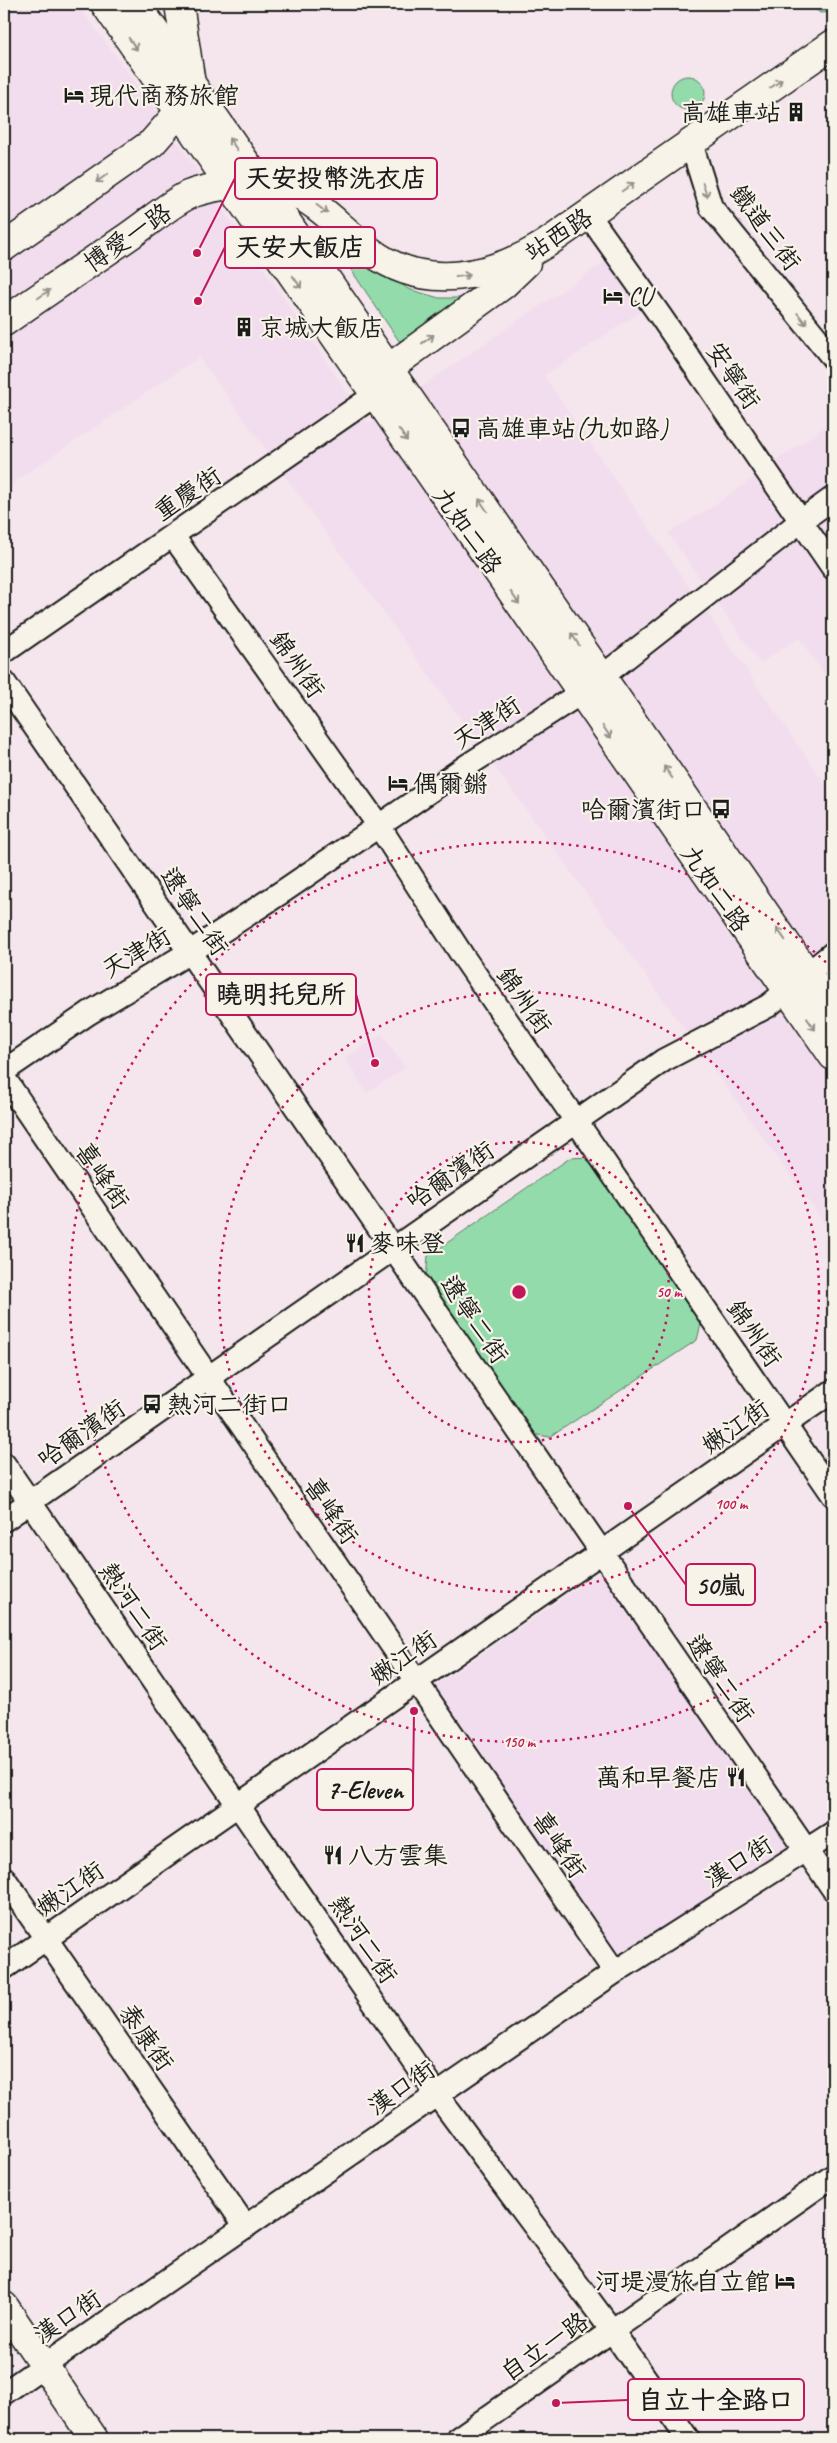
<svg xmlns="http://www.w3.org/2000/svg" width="837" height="2443" viewBox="0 0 837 2443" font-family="Caveat,'LXGW WenKai TC',sans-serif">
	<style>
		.built { fill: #f2ddee }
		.green { fill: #93dbaa; stroke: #587c63 }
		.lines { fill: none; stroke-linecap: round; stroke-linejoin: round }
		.street-casing { stroke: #1c1c1c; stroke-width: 26 }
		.secondary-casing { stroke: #1c1c1c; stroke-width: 31 }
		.street { stroke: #f7f3e8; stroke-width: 22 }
		.secondary { stroke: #f7f3e8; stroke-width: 28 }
		.oneway { stroke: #94928c }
		.ring { fill: none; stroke: #c2185b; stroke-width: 2.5; stroke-dasharray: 2.5 5 }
		.labels { text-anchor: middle; stroke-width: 4.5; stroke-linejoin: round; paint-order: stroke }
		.poi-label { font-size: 25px; fill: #1c1c1c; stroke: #f7f3e8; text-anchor: start }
		.street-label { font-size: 25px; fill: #1c1c1c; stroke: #f7f3e8 }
		.centre { fill: #c2185b; stroke: #f7f3e8; stroke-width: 2.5 }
		.ring-label { font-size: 15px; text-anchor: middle; font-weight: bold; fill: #c2185b; stroke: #f7f3e8; stroke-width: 4.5; stroke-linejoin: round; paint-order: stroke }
		.leader { fill: none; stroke: #c2185b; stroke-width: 2 }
		.callout-dot { fill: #c2185b; stroke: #f7f3e8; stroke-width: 2 }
		.callout { fill: #f7f3e8; stroke: #c2185b; stroke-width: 2 }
		.callout-label { font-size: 26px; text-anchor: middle; font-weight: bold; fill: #1c1c1c }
	</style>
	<rect width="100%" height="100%" fill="#f4e6ec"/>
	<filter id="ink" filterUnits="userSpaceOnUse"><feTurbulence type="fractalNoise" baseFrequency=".02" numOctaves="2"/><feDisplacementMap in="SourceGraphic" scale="10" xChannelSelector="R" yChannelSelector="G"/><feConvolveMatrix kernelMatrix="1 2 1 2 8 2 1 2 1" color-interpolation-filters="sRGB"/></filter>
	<g filter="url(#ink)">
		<g class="built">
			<path d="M 4,4 L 77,4 L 156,110 L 368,423 L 606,261 L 640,312 L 544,376 L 833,796 L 833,1235 L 199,357 L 4,489 L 4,90 L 9,87 L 4,79 Z"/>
			<path d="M 833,421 L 833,686 L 799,638 L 760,663 L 668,533 L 713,506 Z"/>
			<path d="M 382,1034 L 405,1068 L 367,1093 L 345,1058 Z"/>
			<path d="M 602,1571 L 788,1847 L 620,1963 L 435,1686 Z"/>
		</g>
		<g class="green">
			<path d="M 810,4 L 833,4 L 833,12 L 820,13 Z"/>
			<circle cx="688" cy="93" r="17"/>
			<path d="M 340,238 L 408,289 L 439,298 L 471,298 L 410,339 L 399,341 L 333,243 Z"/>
			<path d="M 589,1157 L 702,1320 L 697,1340 L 550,1437 L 532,1434 L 426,1280 L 428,1256 L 570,1158 Z"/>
		</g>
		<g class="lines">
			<defs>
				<g id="street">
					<path d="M 691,143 L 711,207 L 833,358"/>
					<path d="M 588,214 L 659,314 L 833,568"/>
					<path d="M 173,536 L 379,826 L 462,955 L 833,1495"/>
					<path d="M 4,652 L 375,395 L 383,380"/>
					<path d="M 4,682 L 833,1889"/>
					<path d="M 4,1071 L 89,1013 L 190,952 L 285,890 L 468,765 L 581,693 L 801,521 L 833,498"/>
					<path d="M 4,1078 L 615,1972"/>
					<path d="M 4,1464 L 437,2095 L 613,2332 L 688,2439"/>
					<path d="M 4,1520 L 664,1060 L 768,1006 L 833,953"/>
					<path d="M 4,1878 L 246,2227"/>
					<path d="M 4,1968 L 833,1391"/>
					<path d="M 4,2393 L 615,1972 L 833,1833"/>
					<path d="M 457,2439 L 833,2176"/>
				</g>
				<g id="secondary">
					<path d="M 105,4 L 833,1056"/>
					<path d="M 136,4 L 833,1011"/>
					<path d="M 4,247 L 152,143 L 179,112 L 191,84 L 179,4"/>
					<path d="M 4,322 C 45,293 87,265 129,236 C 148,223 167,206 188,195 C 200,190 216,187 229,185 C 298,174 322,214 370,251 C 425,293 493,277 547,243 L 833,44"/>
					<path d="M 389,368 L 503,285 L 526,263"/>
					<path d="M 4,2306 L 94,2439"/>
				</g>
			</defs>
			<use href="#street" class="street-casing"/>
			<use href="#secondary" class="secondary-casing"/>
			<use href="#street" class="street"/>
			<use href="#secondary" class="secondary"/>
		</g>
		<defs><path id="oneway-shaft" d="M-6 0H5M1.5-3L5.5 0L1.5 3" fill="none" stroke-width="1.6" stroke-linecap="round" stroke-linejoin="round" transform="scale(1.25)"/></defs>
		<g class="oneway">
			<use href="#oneway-shaft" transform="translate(133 44) rotate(55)"/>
			<use href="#oneway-shaft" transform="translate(776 84) rotate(-35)"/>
			<use href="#oneway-shaft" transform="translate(233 144) rotate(-125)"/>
			<use href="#oneway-shaft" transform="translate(102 178) rotate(145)"/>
			<use href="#oneway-shaft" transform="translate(628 187) rotate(-35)"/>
			<use href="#oneway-shaft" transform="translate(705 190) rotate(72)"/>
			<use href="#oneway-shaft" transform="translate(322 209) rotate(37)"/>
			<use href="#oneway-shaft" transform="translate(463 276) rotate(-7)"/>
			<use href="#oneway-shaft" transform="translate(297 282) rotate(55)"/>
			<use href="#oneway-shaft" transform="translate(44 294) rotate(-35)"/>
			<use href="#oneway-shaft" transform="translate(802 319) rotate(51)"/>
			<use href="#oneway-shaft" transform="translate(428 339) rotate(-36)"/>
			<use href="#oneway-shaft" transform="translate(403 435) rotate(55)"/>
			<use href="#oneway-shaft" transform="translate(483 505) rotate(-124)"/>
			<use href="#oneway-shaft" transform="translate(515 598) rotate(55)"/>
			<use href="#oneway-shaft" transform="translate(575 639) rotate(-124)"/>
			<use href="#oneway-shaft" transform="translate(607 732) rotate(55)"/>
			<use href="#oneway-shaft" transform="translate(668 772) rotate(-125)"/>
			<use href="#oneway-shaft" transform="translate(781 934) rotate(-125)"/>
			<use href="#oneway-shaft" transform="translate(811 1024) rotate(55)"/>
		</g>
	</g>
	<g class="ring">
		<circle cx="519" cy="1292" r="150"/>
		<circle cx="519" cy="1292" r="300"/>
		<path d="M832 1616A450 450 0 1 1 832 968"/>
	</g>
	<defs>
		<symbol id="hotel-bare" viewBox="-9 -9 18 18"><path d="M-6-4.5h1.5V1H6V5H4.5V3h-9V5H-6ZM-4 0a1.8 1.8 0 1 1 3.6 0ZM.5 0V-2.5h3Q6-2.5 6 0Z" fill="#1c1c1c" stroke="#f7f3e8" stroke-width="2.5" paint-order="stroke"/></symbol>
		<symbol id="building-bare" viewBox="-9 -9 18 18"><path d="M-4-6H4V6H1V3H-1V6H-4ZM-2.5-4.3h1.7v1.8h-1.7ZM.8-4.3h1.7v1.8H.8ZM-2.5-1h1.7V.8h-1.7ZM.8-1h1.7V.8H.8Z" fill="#1c1c1c" stroke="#f7f3e8" stroke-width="2.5" paint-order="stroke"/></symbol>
		<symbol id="bus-bare" viewBox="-9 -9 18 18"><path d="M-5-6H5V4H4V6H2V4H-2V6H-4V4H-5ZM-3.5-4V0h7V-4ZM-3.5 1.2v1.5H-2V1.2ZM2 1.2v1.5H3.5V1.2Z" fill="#1c1c1c" stroke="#f7f3e8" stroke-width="2.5" paint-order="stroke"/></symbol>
		<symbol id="restaurant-bare" viewBox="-9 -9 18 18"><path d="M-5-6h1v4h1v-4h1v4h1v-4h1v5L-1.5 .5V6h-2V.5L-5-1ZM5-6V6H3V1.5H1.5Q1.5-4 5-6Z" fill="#1c1c1c" stroke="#f7f3e8" stroke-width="2.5" paint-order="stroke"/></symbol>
	</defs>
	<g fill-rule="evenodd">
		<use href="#hotel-bare" x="60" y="81" width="28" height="28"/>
		<use href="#building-bare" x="782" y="98" width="28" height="28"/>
		<use href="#hotel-bare" x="599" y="282" width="28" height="28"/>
		<use href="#building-bare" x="230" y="313" width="28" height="28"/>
		<use href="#bus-bare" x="447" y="414" width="28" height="28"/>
		<use href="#hotel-bare" x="384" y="769" width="28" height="28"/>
		<use href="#bus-bare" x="707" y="795" width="28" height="28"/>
		<use href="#restaurant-bare" x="341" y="1229" width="28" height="28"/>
		<use href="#bus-bare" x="138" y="1390" width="28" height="28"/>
		<use href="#restaurant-bare" x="722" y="1763" width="28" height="28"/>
		<use href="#restaurant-bare" x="319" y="1841" width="28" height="28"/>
		<use href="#hotel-bare" x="771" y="2267" width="28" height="28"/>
	</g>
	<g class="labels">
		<g class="poi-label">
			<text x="89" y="104">現代商務旅館</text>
			<text x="781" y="121" text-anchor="end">高雄車站</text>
			<text x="628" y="305">CU</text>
			<text x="259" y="336">京城大飯店</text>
			<text x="476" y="437">高雄車站(九如路)</text>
			<text x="413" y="792">偶爾鏘</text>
			<text x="706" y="818" text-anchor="end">哈爾濱街口</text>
			<text x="370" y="1252">麥味登</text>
			<text x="167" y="1413">熱河二街口</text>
			<text x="721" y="1786" text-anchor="end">萬和早餐店</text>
			<text x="348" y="1864">八方雲集</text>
			<text x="770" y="2290" text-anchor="end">河堤漫旅自立館</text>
		</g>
		<g class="street-label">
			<text transform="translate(766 227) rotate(53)" y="9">鐵道三街</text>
			<text transform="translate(558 234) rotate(-33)" y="9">站西路</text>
			<text transform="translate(127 237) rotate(-35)" y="9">博愛一路</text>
			<text transform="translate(734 375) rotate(56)" y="9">安寧街</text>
			<text transform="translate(187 493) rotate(-34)" y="9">重慶街</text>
			<text transform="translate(468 530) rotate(55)" y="9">九如二路</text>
			<text transform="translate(298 664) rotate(55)" y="9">錦州街</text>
			<text transform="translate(486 722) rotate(-33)" y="9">天津街</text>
			<text transform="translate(716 888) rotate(55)" y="9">九如二路</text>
			<text transform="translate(195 911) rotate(56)" y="9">遼寧二街</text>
			<text transform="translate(136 952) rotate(-31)" y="9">天津街</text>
			<text transform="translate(525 1000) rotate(55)" y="9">錦州街</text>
			<text transform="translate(103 1175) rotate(56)" y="9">喜峰街</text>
			<text transform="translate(450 1175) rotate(-35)" y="9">哈爾濱街</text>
			<text transform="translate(475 1319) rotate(56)" y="9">遼寧二街</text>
			<text transform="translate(755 1333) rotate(55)" y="9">錦州街</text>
			<text transform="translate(735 1426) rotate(-35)" y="9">嫩江街</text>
			<text transform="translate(81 1433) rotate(-35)" y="9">哈爾濱街</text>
			<text transform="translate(332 1510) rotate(56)" y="9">喜峰街</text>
			<text transform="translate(134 1606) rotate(56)" y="9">熱河二街</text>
			<text transform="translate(403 1657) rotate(-35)" y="9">嫩江街</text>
			<text transform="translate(721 1678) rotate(56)" y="9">遼寧二街</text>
			<text transform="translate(560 1844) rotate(56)" y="9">喜峰街</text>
			<text transform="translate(738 1861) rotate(-32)" y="9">漢口街</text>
			<text transform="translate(70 1888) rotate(-35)" y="9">嫩江街</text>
			<text transform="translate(364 1939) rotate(56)" y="9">熱河二街</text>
			<text transform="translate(147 2037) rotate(55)" y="9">泰康街</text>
			<text transform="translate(401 2087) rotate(-35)" y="9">漢口街</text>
			<text transform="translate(67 2316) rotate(-34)" y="9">漢口街</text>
			<text transform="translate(544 2346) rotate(-35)" y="9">自立一路</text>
		</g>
	</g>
	<circle cx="519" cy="1292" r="8" class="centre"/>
	<g class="ring-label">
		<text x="669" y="1297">50 m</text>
		<text x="731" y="1509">100 m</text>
		<text x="519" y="1747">150 m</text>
	</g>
	<path class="leader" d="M197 253L235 178M198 301L225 247M375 1063L356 994M628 1506L686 1585M414 1711L413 1789M556 2403L628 2400"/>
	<g class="callout-dot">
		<circle cx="197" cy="253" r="5"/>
		<circle cx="198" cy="301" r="5"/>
		<circle cx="375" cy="1063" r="5"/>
		<circle cx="628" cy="1506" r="5"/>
		<circle cx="414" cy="1711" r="5"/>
		<circle cx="556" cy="2403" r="5"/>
	</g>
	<g class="callout">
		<rect x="235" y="158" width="202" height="41" rx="5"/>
		<rect x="225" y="227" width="150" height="41" rx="5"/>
		<rect x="206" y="974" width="150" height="41" rx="5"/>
		<rect x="686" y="1564" width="69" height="41" rx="5"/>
		<rect x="317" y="1769" width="96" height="41" rx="5"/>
		<rect x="628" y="2379" width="176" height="41" rx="5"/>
	</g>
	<g class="callout-label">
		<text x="336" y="187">天安投幣洗衣店</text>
		<text x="300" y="256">天安大飯店</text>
		<text x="281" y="1003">曉明托兒所</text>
		<text x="720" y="1594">50嵐</text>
		<text x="365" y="1798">7-Eleven</text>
		<text x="716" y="2409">自立十全路口</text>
	</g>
	<rect width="837" height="2443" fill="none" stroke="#f7f3e8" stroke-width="20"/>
	<rect x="10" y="10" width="817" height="2423" fill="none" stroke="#1c1c1c" stroke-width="2" filter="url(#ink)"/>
</svg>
